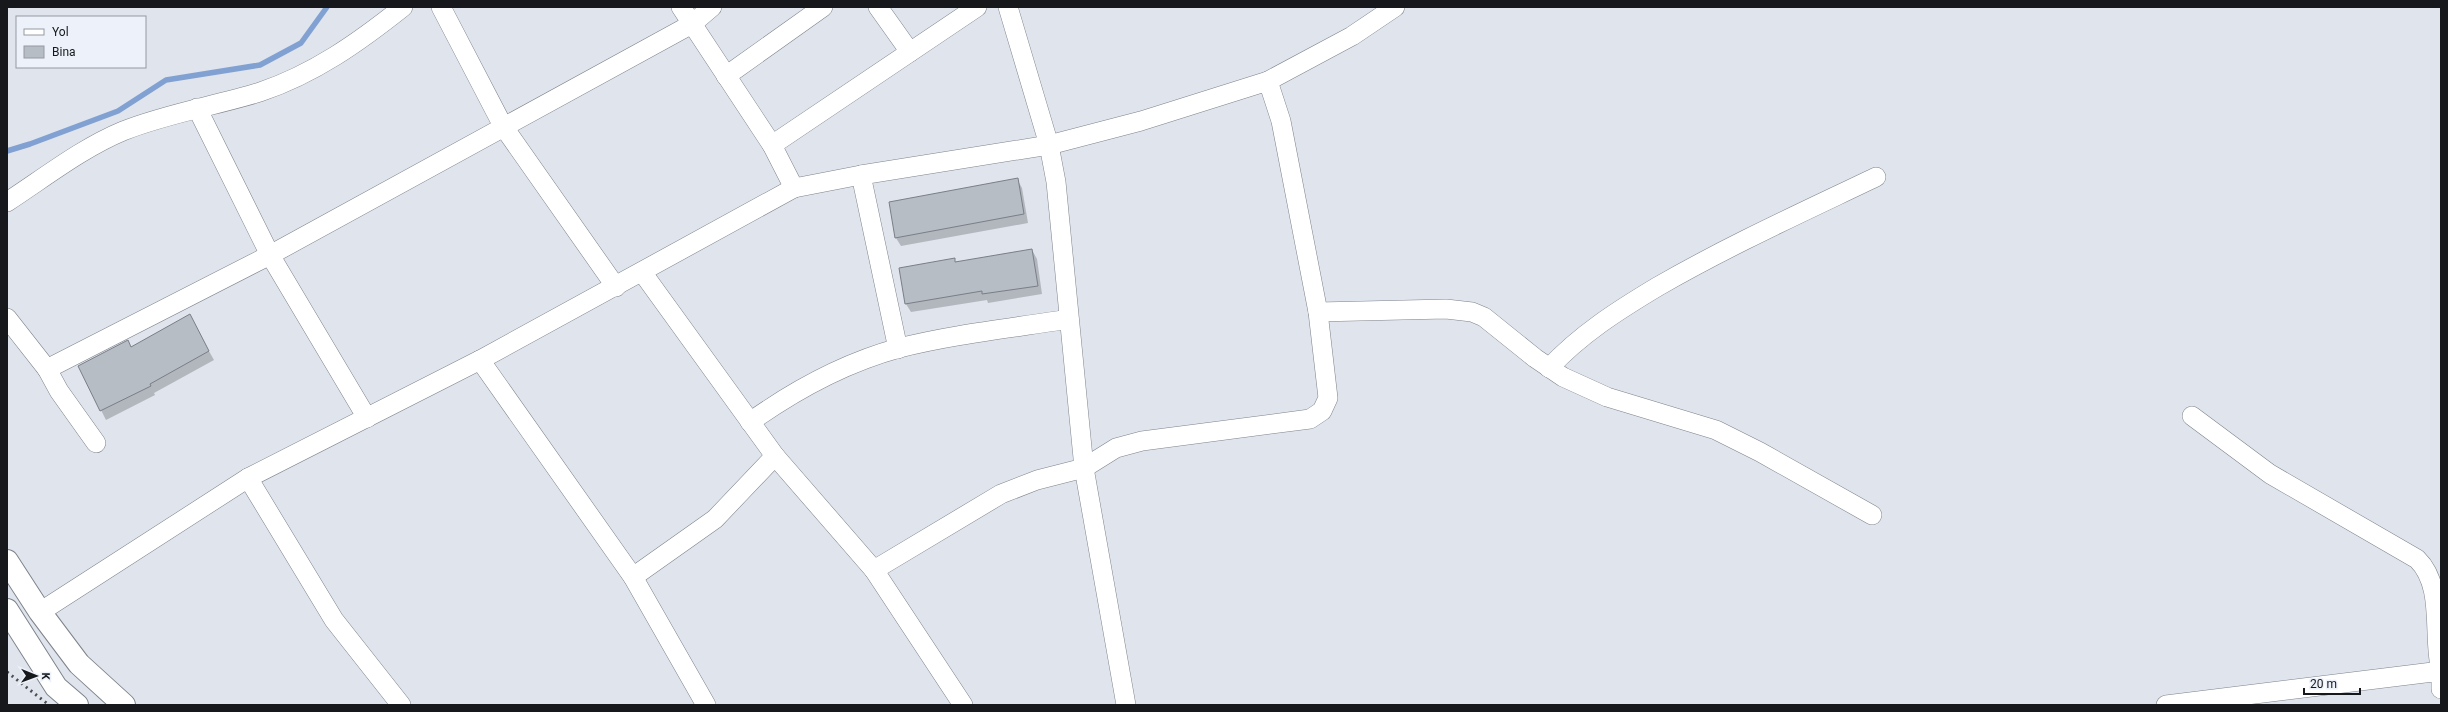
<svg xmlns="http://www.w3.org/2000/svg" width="2448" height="712" viewBox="0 0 2448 712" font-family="Roboto,sans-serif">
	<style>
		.shadow { fill: #0003 }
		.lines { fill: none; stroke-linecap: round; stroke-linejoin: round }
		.stream { stroke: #81a1d3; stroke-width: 5.5 }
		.building { fill: #b7bdc5; stroke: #7a7f87 }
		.minor-casing { stroke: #7e838b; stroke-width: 20 }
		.major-casing { stroke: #7e838b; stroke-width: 24 }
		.minor { stroke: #fff; stroke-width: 19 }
		.major { stroke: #fff; stroke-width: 22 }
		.rail { stroke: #4b4e53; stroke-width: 3; stroke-dasharray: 2 4; stroke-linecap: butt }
	</style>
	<rect width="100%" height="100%" fill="#dfe4ed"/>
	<g class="shadow">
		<path d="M 1017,179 L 1022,188 L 1028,223 L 901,246 L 896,238 Z"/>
		<path d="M 1032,250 L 1037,259 L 1042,294 L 988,303 L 987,300 L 911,312 L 906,304 L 954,260 L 956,263 Z"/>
		<path d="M 189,316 L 214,360 L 154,393 L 155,395 L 106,420 L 79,366 L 131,348 Z"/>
	</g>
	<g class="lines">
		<path class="stream" d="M 7,151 L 30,144 L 118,111 L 166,80 L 260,65 L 301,43 L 327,7"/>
	</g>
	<g class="building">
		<path d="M 1018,178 L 1024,214 L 895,238 L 889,202 Z"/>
		<path d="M 1032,249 L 1038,286 L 982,294 L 982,291 L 905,304 L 899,268 L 955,258 L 955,262 Z"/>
		<path d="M 190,314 L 209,351 L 150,384 L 151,386 L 100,411 L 78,366 L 128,340 L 131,347 Z"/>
	</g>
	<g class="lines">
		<defs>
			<g id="minor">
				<path d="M 441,7 L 503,126 L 616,287"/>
				<path d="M 681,7 L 772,145 L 794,188"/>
				<path d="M 878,7 L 910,52"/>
				<path d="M 1008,7 L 1049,145 L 1056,182 L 1084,468 L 1126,705"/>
				<path d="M 726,76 L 823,7"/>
				<path d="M 1268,81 L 1352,36 L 1395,7"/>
				<path d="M 197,108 L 270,255 L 367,418"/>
				<path d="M 772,145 L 977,7"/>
				<path d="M 861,175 L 898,349"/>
				<path d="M 7,202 C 44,178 82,148 123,131 C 168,113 215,106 260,92 C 314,74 359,42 403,7"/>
				<path d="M 642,272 L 775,456 L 874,570 L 963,705"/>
				<path d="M 1318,312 L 1446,309 L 1472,312 L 1484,317 L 1535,358 L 1563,377 L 1607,397 L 1716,430 L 1760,452 L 1872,515"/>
				<path d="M 7,318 L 47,369 L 270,255 L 692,24 L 712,7"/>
				<path d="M 480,360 L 633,577 L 706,705"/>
				<path d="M 1549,368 C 1581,334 1617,311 1657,287 C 1728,246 1803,212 1876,177"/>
				<path d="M 47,369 L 59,391 L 96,443"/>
				<path d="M 2192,416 L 2270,474 L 2417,559 C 2445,586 2432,636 2441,671"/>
				<path d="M 750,422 C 795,390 844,363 899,348 C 954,334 1013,328 1069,319"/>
				<path d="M 248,478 L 334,620 L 401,705"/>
				<path d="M 633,577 L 715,519 L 775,456"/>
				<path d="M 40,612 L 248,478 L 480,360 L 794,188 L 861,175 L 1049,145 L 1141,121 L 1268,81 L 1281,121 L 1318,312 L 1328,398 L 1322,411 L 1310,419 L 1142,441 L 1116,448 L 1084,468 L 1037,480 L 1001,494 L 874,570"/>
				<path d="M 2166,705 L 2441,671 L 2441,689"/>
			</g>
			<g id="major">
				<path d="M 7,561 L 40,612 L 79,664 L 124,705"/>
				<path d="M 7,610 L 56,687 L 77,705"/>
			</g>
		</defs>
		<use href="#minor" class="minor-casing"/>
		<use href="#major" class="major-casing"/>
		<use href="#minor" class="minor"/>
		<use href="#major" class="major"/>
		<path class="rail" d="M 7,672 L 49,705"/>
	</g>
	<rect width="2448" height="712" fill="none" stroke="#16181b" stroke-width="16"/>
	<rect x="16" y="16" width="130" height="52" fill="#ecf1fa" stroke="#969aa1"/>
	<rect x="24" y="29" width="20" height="6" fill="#ffffff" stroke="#969aa1"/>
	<text x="52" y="36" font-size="12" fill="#16181b">Yol</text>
	<rect x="24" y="46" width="20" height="12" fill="#b7bdc5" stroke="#969aa1"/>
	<text x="52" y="56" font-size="12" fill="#16181b">Bina</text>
	<g transform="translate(36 676) rotate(91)" stroke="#ecf1fa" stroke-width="3" paint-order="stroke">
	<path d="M0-3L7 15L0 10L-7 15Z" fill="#16181b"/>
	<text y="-6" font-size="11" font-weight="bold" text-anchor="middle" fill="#16181b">K</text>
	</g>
	<path d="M2304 688v6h56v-6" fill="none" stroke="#16181b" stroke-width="2"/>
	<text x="2310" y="688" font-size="12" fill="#16181b" stroke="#ecf1fa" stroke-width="3" paint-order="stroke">20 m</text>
</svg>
